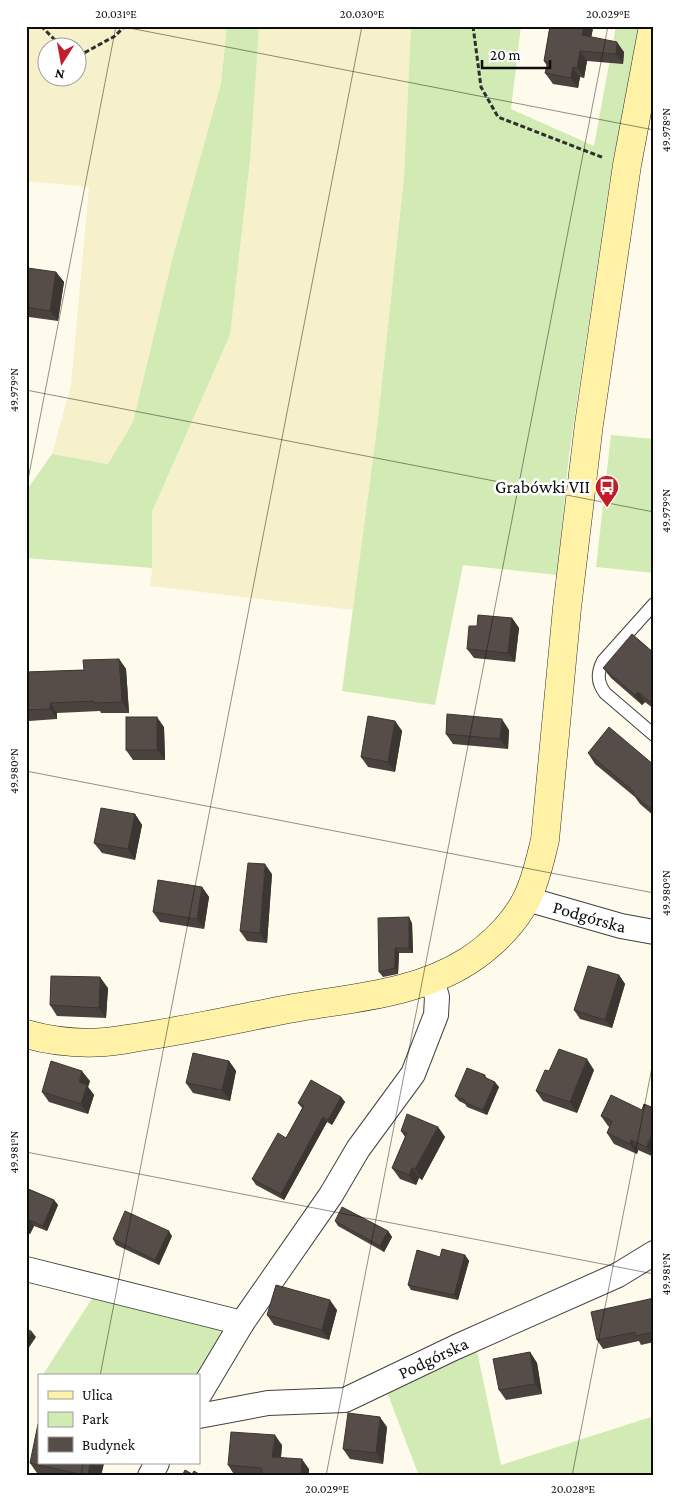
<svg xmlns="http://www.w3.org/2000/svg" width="680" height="1502" viewBox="0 0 680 1502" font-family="'Crimson Pro',serif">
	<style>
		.farmland { fill: #f6f1cb; fill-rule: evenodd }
		.green { fill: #d2ebb4 }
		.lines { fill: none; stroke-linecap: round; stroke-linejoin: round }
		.lane-casing { stroke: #404040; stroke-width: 14 }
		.street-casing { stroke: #404040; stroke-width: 26 }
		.secondary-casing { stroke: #2f2f2f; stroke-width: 29 }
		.path { stroke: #2f2f2f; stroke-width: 3; stroke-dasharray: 5 2.5; stroke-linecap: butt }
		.lane { stroke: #fff; stroke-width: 12 }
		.street { stroke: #fff; stroke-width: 24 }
		.secondary { stroke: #fff2a7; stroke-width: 28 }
		.wall { fill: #4a423e }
		.shaded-wall { fill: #3c3632 }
		.building { fill: #564d48; stroke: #3c3632 }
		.ticks { fill: none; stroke: #0d0d0d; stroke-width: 1; stroke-opacity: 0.45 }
		.labels { text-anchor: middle; stroke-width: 5; stroke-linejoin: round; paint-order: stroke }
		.poi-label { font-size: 18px; fill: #0d0d0d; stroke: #fff; text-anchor: end }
		.street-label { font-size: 18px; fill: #0d0d0d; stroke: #fff }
		.neatline { fill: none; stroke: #0d0d0d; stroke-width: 2 }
		.ticks-label { font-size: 12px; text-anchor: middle; fill: #0d0d0d }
	</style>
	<rect width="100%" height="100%" fill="#fffbec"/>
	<g class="farmland">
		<path d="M 26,26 L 227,26 L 221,83 L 172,260 L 133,422 L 108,464 L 52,454 L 71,385 L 89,187 L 26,181 ZM 48,48 L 78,48 L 78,78 L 48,78 Z"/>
		<path d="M 259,26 L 411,26 L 404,177 L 377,428 L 353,610 L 150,586 L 152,568 L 152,512 L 230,335 Z"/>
	</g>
	<g class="green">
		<path d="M 227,26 L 259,26 L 250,159 L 230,335 L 152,512 L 152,568 L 26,558 L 26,491 L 52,454 L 108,464 L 133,422 L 172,260 L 221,83 Z"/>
		<path d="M 411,26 L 521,26 L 511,109 L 594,146 L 616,26 L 644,26 L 614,154 L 569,455 L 557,575 L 463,565 L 435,705 L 342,691 L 377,428 L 404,177 Z"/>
		<path d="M 611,435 L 654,439 L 654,573 L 596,567 Z"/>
		<path d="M 97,1291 L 225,1328 L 196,1376 L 42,1376 Z"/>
		<path d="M 477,1351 L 501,1465 L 654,1416 L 654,1476 L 419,1476 L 387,1392 Z"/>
	</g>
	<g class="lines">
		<defs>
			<path id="lane" d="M 654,604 L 603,661 C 597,673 597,682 605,693 L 654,735"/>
			<g id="street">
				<path id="s1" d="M 527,899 L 621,926 L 654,932"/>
				<path d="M 26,1269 L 242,1323"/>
				<path d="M 199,1395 L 242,1323 L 331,1195 L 358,1149 L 413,1074 L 436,1015 L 437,997 L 432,980"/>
				<path id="s2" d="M 199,1416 L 268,1403 L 345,1400 L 456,1347 L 618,1275 L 654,1253"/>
				<path d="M 150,1476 L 157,1463"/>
			</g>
			<path id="secondary" d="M 26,1034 C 51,1041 79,1044 105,1042 C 118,1041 132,1038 146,1036 C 192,1029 237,1019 283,1010 C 346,998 413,996 468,961 C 491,946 515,923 527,898 C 536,880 540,860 545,840 L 567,608 L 589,424 L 627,165 L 653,26"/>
		</defs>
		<use href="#lane" class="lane-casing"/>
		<use href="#street" class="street-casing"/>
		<use href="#secondary" class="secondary-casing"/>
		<g class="path">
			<path d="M 41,26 L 54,39 L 72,48"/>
			<path d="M 473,26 L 481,87 L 498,117 L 604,158"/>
			<path d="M 78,50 L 84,53 L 115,36 L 125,26"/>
		</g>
		<use href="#lane" class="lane"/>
		<use href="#street" class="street"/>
		<use href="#secondary" class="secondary"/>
	</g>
	<g class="wall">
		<path d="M 550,26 L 591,26 L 593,28 L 591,37 L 624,52 L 623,64 L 587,61 L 584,78 L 580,77 L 578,88 L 553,84 L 545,73 L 547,66 L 544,61 Z"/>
		<path d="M 56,272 L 64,282 L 58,321 L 29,317 L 26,313 L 26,307 Z"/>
		<path d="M 512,618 L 519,628 L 515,662 L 474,658 L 467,649 L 477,626 Z"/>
		<path d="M 654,653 L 654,709 L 645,702 L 642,705 L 611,678 L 603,668 Z"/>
		<path d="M 119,659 L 126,669 L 129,713 L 101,713 L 100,711 L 57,713 L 57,719 L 29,721 L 26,716 L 26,672 L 84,670 Z"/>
		<path d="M 395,721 L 402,731 L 395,772 L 368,767 L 361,757 Z"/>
		<path d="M 164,727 L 165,760 L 133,760 L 126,750 Z"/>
		<path d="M 509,730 L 508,749 L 453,744 L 446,734 Z"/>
		<path d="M 588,753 L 654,765 L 654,816 L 640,804 L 635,797 L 595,764 Z"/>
		<path d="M 135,814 L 142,825 L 135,860 L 102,853 L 94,843 Z"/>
		<path d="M 272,874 L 267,943 L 247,941 L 240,931 Z"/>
		<path d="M 202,887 L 209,897 L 204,929 L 160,922 L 153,912 Z"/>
		<path d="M 412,923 L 413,953 L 399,953 L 398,974 L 383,977 L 379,972 Z"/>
		<path d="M 619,975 L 625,984 L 612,1028 L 580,1019 L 574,1010 Z"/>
		<path d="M 108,988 L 106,1018 L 57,1016 L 50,1005 Z"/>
		<path d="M 229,1061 L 236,1071 L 230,1101 L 193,1093 L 186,1083 Z"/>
		<path d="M 594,1070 L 577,1113 L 543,1101 L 536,1091 L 549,1071 Z"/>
		<path d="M 485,1075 L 487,1079 L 499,1087 L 487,1115 L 467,1107 L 465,1104 L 459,1101 L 455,1096 Z"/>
		<path d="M 90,1081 L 88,1087 L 94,1095 L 88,1114 L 49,1102 L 42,1092 Z"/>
		<path d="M 611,1095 L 654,1157 L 638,1150 L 637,1154 L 614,1144 L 607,1133 L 610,1127 L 608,1126 L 601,1116 Z"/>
		<path d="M 341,1097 L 345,1102 L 332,1125 L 327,1122 L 284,1200 L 256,1185 L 252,1179 L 286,1138 L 302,1108 L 298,1103 Z"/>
		<path d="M 438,1127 L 445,1137 L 422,1180 L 419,1178 L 416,1185 L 400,1179 L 392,1168 L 405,1137 L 401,1131 Z"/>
		<path d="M 26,1188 L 54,1200 L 58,1205 L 47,1231 L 34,1226 L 30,1234 L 26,1232 Z"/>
		<path d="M 335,1221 L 388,1231 L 392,1237 L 384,1252 L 338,1226 Z"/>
		<path d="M 172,1236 L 159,1265 L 116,1245 L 113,1239 Z"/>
		<path d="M 465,1255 L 469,1261 L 458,1300 L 411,1290 L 408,1285 L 440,1257 Z"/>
		<path d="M 654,1298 L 654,1342 L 641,1345 L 639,1341 L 603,1349 L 597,1340 Z"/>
		<path d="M 337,1310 L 329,1340 L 274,1325 L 267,1315 Z"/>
		<path d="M 530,1352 L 537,1363 L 542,1394 L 506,1400 L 499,1390 Z"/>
		<path d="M 387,1427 L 383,1464 L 350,1459 L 343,1449 Z"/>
		<path d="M 282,1445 L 281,1457 L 309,1469 L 309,1476 L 235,1476 L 228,1465 Z"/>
		<path d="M 30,1463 L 104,1463 L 101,1476 L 39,1476 Z"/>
	</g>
	<g class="shaded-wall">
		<path d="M 584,26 L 591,26 L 593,28 L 590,45 L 582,35 Z"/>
		<path d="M 617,42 L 624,52 L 623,64 L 616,54 Z"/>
		<path d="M 580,51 L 587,61 L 584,78 L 577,68 Z"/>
		<path d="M 573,67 L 580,77 L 578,88 L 571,78 Z"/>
		<path d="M 56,272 L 64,282 L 58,321 L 50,311 Z"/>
		<path d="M 512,618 L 519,628 L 515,662 L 508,653 Z"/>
		<path d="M 119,659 L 126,669 L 129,713 L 122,702 Z"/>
		<path d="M 638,692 L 645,702 L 642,705 L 635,695 Z"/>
		<path d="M 50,703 L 57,713 L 57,719 L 50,709 Z"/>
		<path d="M 157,717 L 164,727 L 165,760 L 157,750 Z"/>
		<path d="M 502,719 L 509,730 L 508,749 L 500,739 Z"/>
		<path d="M 395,721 L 402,731 L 395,772 L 388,762 Z"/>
		<path d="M 135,814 L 142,825 L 135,860 L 128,849 Z"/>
		<path d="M 265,864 L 272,874 L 267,943 L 260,933 Z"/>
		<path d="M 202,887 L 209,897 L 204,929 L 197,919 Z"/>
		<path d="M 409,917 L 412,923 L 413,953 L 409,948 Z"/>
		<path d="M 395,948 L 399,953 L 398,974 L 395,968 Z"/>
		<path d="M 619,975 L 625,984 L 612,1028 L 605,1020 Z"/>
		<path d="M 100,977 L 108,988 L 106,1018 L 99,1008 Z"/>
		<path d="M 587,1059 L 594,1070 L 577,1113 L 570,1102 Z"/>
		<path d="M 229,1061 L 236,1071 L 230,1101 L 222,1090 Z"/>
		<path d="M 82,1071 L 90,1081 L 88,1087 L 94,1095 L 88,1114 L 81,1104 L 79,1082 Z"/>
		<path d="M 495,1082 L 499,1087 L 487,1115 L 483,1110 Z"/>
		<path d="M 341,1097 L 345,1102 L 332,1125 L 328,1120 Z"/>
		<path d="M 323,1117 L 327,1122 L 284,1200 L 281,1194 Z"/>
		<path d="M 438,1127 L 445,1137 L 422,1180 L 415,1169 Z"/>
		<path d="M 654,1130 L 654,1157 L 646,1147 Z"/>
		<path d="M 631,1140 L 638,1150 L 637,1154 L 630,1144 Z"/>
		<path d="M 412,1168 L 419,1178 L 416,1185 L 409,1175 Z"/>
		<path d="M 54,1200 L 58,1205 L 47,1231 L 43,1226 Z"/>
		<path d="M 30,1220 L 34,1226 L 30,1234 L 26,1229 Z"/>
		<path d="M 169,1231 L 172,1236 L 159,1265 L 155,1260 Z"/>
		<path d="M 388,1231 L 392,1237 L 384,1252 L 380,1246 Z"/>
		<path d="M 465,1255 L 469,1261 L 458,1300 L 454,1295 Z"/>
		<path d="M 330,1300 L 337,1310 L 329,1340 L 322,1330 Z"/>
		<path d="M 32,1332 L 36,1337 L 26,1352 L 26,1341 Z"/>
		<path d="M 530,1352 L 537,1363 L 542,1394 L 535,1384 Z"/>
		<path d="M 380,1417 L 387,1427 L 383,1464 L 376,1453 Z"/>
		<path d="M 275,1435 L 282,1445 L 280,1467 L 272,1457 Z"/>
		<path d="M 302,1459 L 309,1469 L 309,1476 L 301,1476 Z"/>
		<path d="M 90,1463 L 104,1463 L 101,1476 L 88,1476 Z"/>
	</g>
	<g class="building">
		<path d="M 550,26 L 584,26 L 582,35 L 617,42 L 616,54 L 580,51 L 577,68 L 573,67 L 571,78 L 545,73 L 548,62 L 544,61 Z"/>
		<path d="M 28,268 L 56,272 L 50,311 L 26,307 L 26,278 Z"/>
		<path d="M 478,615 L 512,618 L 508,653 L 467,649 L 469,626 L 477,626 Z"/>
		<path d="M 632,634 L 654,653 L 654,705 L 638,692 L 635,695 L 603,668 Z"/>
		<path d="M 119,659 L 122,702 L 94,703 L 94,701 L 50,703 L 50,709 L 26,710 L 26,672 L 84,670 L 83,660 Z"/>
		<path d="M 447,714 L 502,719 L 500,739 L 446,734 Z"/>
		<path d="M 368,716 L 395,721 L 388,762 L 361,757 Z"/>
		<rect x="126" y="717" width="31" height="33"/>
		<path d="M 609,727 L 654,765 L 654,812 L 633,794 L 634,792 L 588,753 Z"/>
		<path d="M 101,808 L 135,814 L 128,849 L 94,843 Z"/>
		<path d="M 248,863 L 265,864 L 260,933 L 240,931 Z"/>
		<path d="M 158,880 L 202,887 L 197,919 L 153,912 Z"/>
		<path d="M 409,917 L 409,948 L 395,948 L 395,968 L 379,972 L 378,918 Z"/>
		<path d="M 588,966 L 619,975 L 605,1020 L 574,1010 Z"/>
		<path d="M 51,976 L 100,977 L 99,1008 L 50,1005 Z"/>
		<path d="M 559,1049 L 587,1059 L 570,1102 L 536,1091 L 545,1070 L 549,1071 Z"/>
		<path d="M 193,1053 L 229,1061 L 222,1090 L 186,1083 Z"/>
		<path d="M 51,1061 L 82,1071 L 79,1082 L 87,1085 L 81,1104 L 42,1092 Z"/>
		<path d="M 467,1068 L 485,1075 L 484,1077 L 495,1082 L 483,1110 L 464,1102 L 465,1100 L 455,1096 Z"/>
		<path d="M 311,1080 L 341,1097 L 328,1120 L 323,1117 L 281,1194 L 252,1179 L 278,1133 L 286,1138 L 304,1106 L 298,1103 Z"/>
		<path d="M 611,1095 L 642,1110 L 644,1104 L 654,1108 L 654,1130 L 646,1147 L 631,1140 L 630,1144 L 607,1133 L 612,1121 L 601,1116 Z"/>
		<path d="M 407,1114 L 438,1127 L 415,1169 L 412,1168 L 409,1175 L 392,1168 L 407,1133 L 401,1131 Z"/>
		<path d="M 26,1188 L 54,1200 L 43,1226 L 30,1220 L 26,1229 Z"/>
		<path d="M 342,1207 L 388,1231 L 380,1246 L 335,1221 Z"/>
		<path d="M 125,1211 L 169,1231 L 155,1260 L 113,1239 Z"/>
		<path d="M 442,1249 L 465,1255 L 454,1295 L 408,1285 L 417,1250 L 440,1257 Z"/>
		<path d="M 276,1285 L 330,1300 L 322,1330 L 267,1315 Z"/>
		<path d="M 654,1298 L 654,1332 L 635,1336 L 635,1332 L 597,1340 L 591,1312 Z"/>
		<path d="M 26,1328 L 32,1332 L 26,1341 Z"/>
		<path d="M 530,1352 L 535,1384 L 499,1390 L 493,1359 Z"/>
		<path d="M 348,1413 L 380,1417 L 376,1453 L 343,1449 Z"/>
		<path d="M 38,1424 L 39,1463 L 90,1463 L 88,1476 L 30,1463 Z"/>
		<path d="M 231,1432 L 275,1435 L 272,1457 L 302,1459 L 301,1476 L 261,1476 L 262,1468 L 228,1465 Z"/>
		<path d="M 185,1470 L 192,1474 L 194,1471 L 202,1476 L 182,1476 Z"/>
	</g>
	<path class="ticks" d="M 119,26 L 654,130M 26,390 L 654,512M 26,490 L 116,26M 26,771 L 654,893M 26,1152 L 654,1274M 100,1376 L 362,26M 81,1476 L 83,1463M 326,1476 L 608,26M 572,1476 L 654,1057"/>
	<defs>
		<symbol id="bus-pin" viewBox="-11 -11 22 30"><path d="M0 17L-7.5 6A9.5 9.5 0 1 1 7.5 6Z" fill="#c41d2a" stroke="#fff"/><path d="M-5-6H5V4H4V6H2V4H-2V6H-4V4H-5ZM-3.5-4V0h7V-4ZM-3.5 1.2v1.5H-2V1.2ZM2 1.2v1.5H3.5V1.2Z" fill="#fff"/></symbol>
	</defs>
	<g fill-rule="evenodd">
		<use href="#bus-pin" x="593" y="473" width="28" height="38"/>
	</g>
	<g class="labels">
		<g class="poi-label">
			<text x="590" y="493">Grabówki VII</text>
		</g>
		<g class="street-label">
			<text dy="6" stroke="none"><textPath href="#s1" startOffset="65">Podgórska</textPath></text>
			<text dy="6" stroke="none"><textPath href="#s2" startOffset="245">Podgórska</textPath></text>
		</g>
	</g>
	<rect width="680" height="1502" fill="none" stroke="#ffffff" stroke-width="55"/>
	<rect x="38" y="1374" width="162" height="90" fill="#ffffff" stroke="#9e9e9e"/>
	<rect x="48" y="1391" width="25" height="8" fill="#fff2a7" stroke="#9e9e9e"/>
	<text x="82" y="1400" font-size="15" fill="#0d0d0d">Ulica</text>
	<rect x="48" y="1412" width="25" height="15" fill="#d2ebb4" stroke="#9e9e9e"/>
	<text x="82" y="1424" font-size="15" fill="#0d0d0d">Park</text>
	<rect x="48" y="1437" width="25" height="15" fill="#564d48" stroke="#9e9e9e"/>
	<text x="82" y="1450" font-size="15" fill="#0d0d0d">Budynek</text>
	<g transform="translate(62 62) rotate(191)"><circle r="24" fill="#ffffff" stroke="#9e9e9e"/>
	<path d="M0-4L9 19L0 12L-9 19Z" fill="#c41d2a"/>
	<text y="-8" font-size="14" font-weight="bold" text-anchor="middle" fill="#0d0d0d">N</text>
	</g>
	<path d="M482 60v8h68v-8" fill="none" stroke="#0d0d0d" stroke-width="2.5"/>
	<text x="490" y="60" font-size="15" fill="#0d0d0d" stroke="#ffffff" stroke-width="4" paint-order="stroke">20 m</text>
	<rect x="28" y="28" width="624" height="1446" class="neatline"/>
	<g class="ticks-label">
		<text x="116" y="18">20.031°E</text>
		<text x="362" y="18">20.030°E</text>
		<text x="608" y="18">20.029°E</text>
		<text transform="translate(666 130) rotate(-90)" y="4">49.978°N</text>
		<text transform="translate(14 390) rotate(-90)" y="4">49.979°N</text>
		<text transform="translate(666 511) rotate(-90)" y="4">49.979°N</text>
		<text transform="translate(14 771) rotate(-90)" y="4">49.980°N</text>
		<text transform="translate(666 893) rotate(-90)" y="4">49.980°N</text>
		<text transform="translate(14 1152) rotate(-90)" y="4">49.981°N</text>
		<text transform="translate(666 1274) rotate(-90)" y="4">49.981°N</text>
		<text x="327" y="1493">20.029°E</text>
		<text x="573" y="1493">20.028°E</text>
	</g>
</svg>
